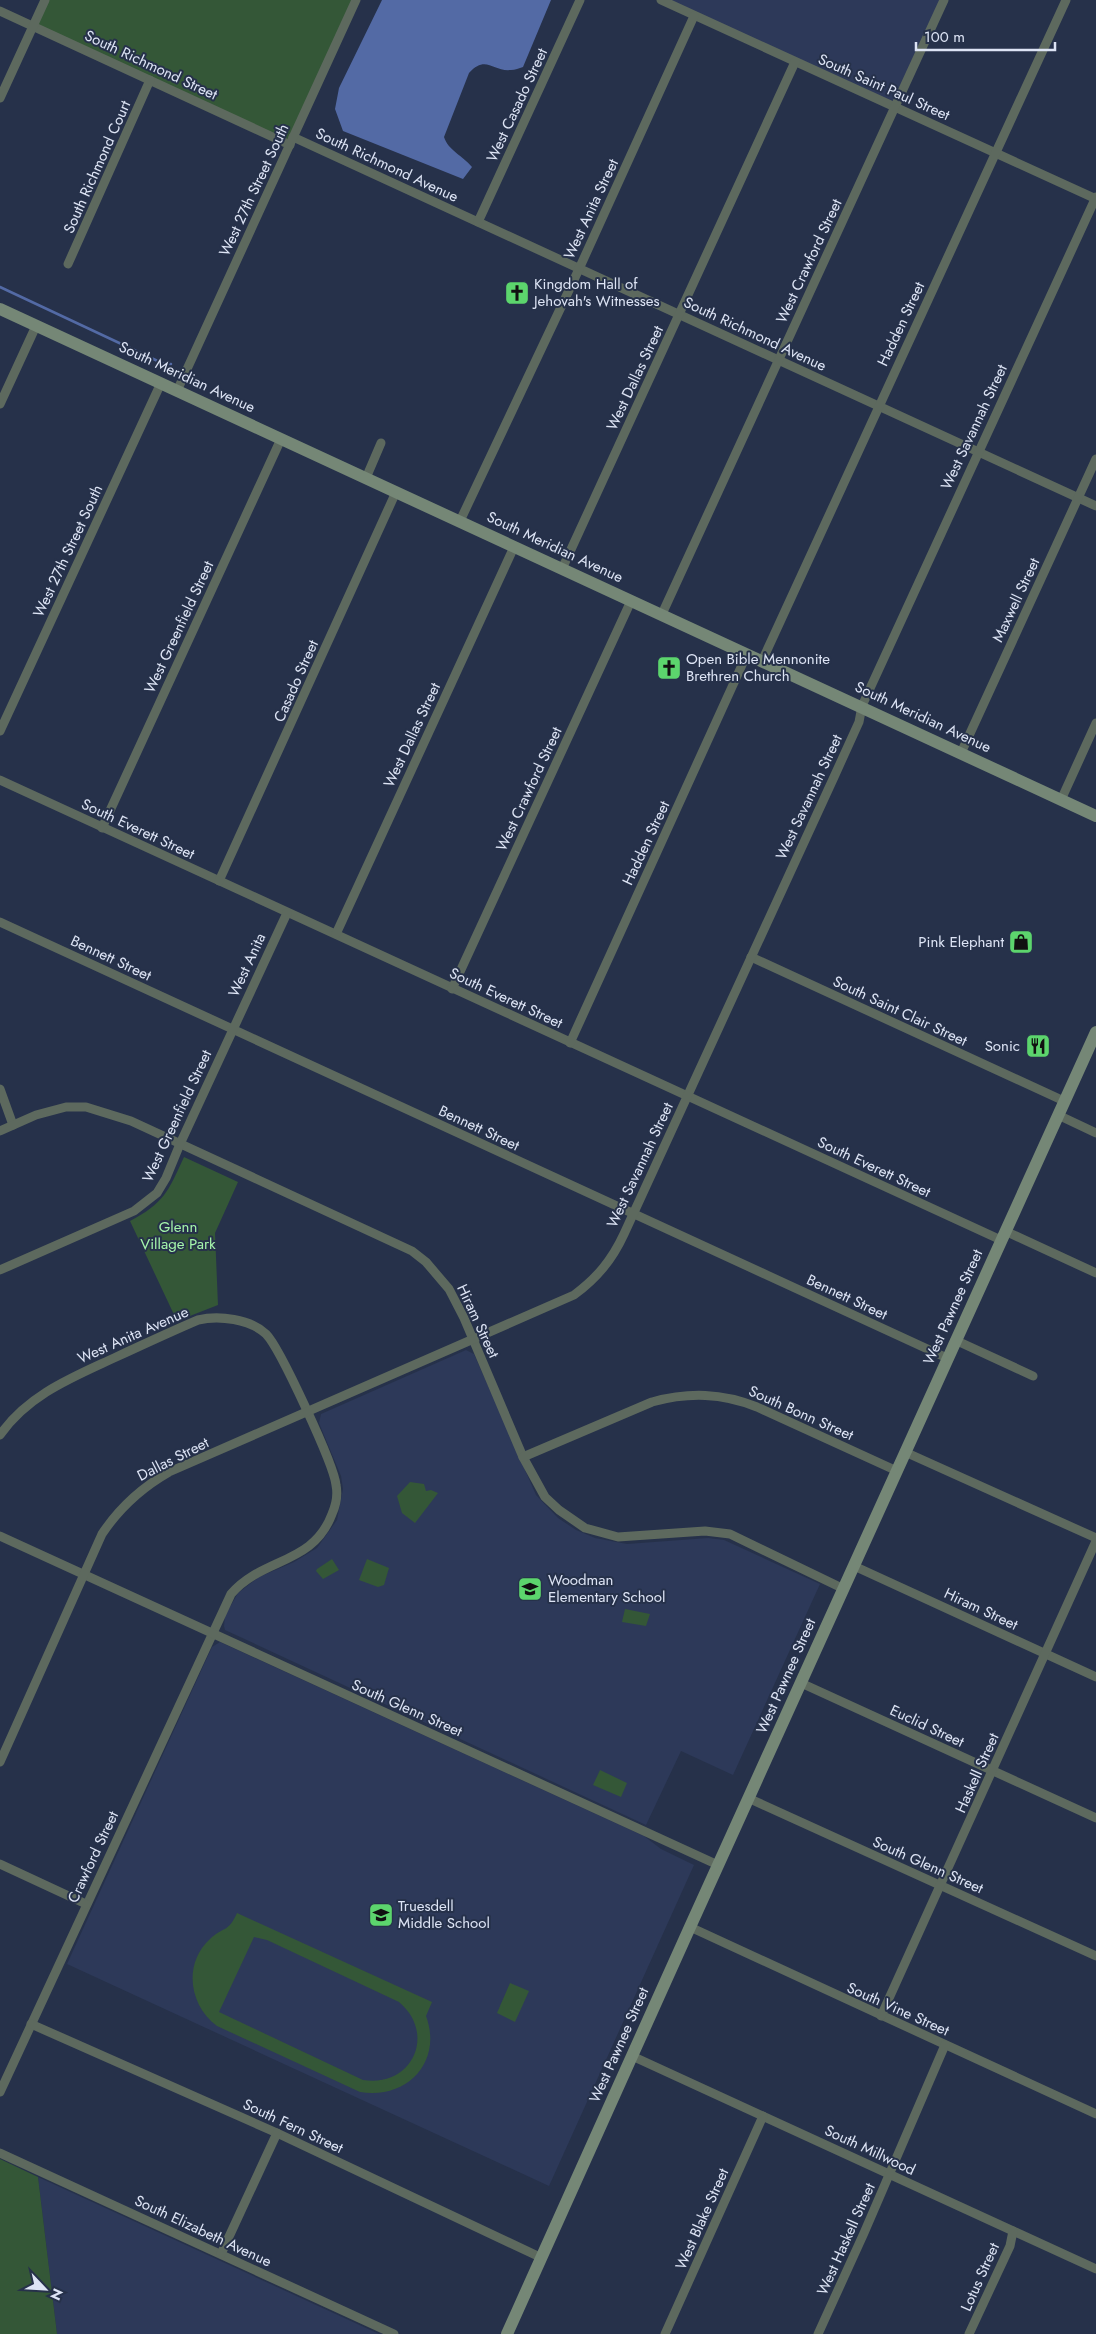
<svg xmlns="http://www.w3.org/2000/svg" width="1096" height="2334" viewBox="0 0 1096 2334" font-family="Jost,sans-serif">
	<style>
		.built { fill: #2d3959 }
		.green { fill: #345737; fill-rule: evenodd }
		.water { fill: #536aa5 }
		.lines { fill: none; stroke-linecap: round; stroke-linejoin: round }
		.stream { stroke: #536aa5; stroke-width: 2.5 }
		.street { stroke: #5d695e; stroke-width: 9 }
		.secondary { stroke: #758776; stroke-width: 12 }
		.labels { text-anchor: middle; stroke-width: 4; stroke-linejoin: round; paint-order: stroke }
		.street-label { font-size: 15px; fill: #dde4f5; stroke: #26314a }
		.poi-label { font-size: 15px; fill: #dde4f5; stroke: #26314a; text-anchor: start }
		.park-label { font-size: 15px; fill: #a5f5ab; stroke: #26314a }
	</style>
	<rect width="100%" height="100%" fill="#26314a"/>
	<g class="built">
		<path d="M 662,0 L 944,0 L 895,107 Z"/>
		<path d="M 466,1350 L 474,1354 L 536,1495 L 558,1518 L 576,1530 L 595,1538 L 627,1544 L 708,1538 L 724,1540 L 820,1584 L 733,1775 L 681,1751 L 646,1825 L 225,1630 L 224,1626 L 225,1616 L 238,1593 L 259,1577 L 294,1562 L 317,1548 L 337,1520 L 343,1489 L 341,1476 L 319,1423 L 321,1414 Z"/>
		<path d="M 220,1642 L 644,1836 L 661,1849 L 694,1865 L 549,2186 L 67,1964 L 212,1647 Z"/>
		<path d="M 38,2177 L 379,2334 L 57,2334 Z"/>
	</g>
	<g class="green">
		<path d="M 45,0 L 356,0 L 290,145 L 33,26 Z"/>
		<path d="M 184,1157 L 238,1182 L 215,1233 L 218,1305 L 177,1321 L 130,1221 C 164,1203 168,1192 184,1157 Z"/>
		<path d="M 410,1482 L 424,1484 L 426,1491 L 431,1490 L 438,1493 L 415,1523 L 402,1513 L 397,1496 Z"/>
		<path d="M 332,1559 L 339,1570 L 323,1579 L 316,1571 L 317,1569 Z"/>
		<path d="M 367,1559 L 389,1568 L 384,1585 L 378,1587 L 359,1580 Z"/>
		<path d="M 625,1609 L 650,1614 L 646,1626 L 622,1622 Z"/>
		<path d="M 600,1770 L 627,1783 L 621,1797 L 593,1785 Z"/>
		<path d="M 237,1913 L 432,2002 L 426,2016 C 443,2062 407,2100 360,2092 L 217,2026 C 189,2005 183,1964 210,1939 C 224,1926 228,1933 237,1913 ZM 254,1937 L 267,1940 L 399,2002 C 437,2034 412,2088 363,2080 L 219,2012 Z"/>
		<path d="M 510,1983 L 529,1991 L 515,2022 L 497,2013 Z"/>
		<path d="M 0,2159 L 38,2177 L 57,2334 L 0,2334 Z"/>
	</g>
	<path class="water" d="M 382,0 L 551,0 L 523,67 C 519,68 515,70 511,70 C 493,72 486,54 469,73 L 444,137 C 448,150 463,156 472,167 L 463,179 L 343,131 L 335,109 L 339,88 Z"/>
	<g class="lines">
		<path class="stream" d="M 0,287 L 164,364 L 171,364"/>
		<g class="street">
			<path d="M 661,0 L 1096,199"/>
			<path d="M 0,11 L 290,145"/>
			<path d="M 0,98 L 45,0"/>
			<path d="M 293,137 L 1096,506"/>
			<path d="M 478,222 L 580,0"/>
			<path d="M 68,264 L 150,80"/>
			<path d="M 177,391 L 356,0"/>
			<path d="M 0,404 L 36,326"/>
			<path d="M 366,478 L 381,443"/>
			<path d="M 460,521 L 579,269 L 694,16"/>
			<path d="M 562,569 L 795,62"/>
			<path d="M 662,614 L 944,0"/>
			<path d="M 762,661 L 1066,0"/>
			<path d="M 0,731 L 161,383"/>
			<path d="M 961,753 L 1096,459"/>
			<path d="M 0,780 L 1001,1240"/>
			<path d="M 1061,800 L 1096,723"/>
			<path d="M 102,828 L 281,439"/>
			<path d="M 219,881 L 396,492"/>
			<path d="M 0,922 L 947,1358"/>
			<path d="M 336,934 L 514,547"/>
			<path d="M 751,957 L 1064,1101"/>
			<path d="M 452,989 L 631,601"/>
			<path d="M 570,1043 L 747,654"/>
			<path d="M 0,1089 L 13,1125"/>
			<path d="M 1058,1115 L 1096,1133"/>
			<path d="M 0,1131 L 36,1115 L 66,1107 L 86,1107 L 131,1121 L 412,1251 L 426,1262 L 449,1289 L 464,1318 L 523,1457 L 545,1497 L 559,1510 L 585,1528 L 618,1537 L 705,1531 L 730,1534 L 844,1589"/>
			<path d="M 1005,1231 L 1096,1273"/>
			<path d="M 0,1270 L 134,1211 L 157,1193 L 166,1178 L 180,1144 L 287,913"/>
			<path d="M 955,1340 L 1033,1376"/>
			<path d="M 0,1435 C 28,1395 71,1378 114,1358 C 142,1345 170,1332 198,1320 C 219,1315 250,1319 266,1334 C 280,1348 334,1465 336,1485 C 338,1495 336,1505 332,1514 C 313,1565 263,1557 231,1594 L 0,2092"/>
			<path d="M 905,1452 L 1096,1538"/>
			<path d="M 523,1457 L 652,1402 C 689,1392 722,1393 757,1407 L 897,1471"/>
			<path d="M 0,1536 L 718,1865"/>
			<path d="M 854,1566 L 1096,1677"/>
			<path d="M 801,1683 L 1096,1818"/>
			<path d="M 0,1762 L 102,1534 C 120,1507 141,1488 169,1472 L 574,1295 C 597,1278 612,1260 624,1234 L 834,777 L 859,722 L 862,706 L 867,695 L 1096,197"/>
			<path d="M 748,1798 L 1096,1956"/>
			<path d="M 0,1864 L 86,1904"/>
			<path d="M 690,1927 L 1096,2114"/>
			<path d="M 881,2016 L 1096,1541"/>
			<path d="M 31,2024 L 277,2133 L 542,2258"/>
			<path d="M 632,2056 L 1096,2269"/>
			<path d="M 0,2153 L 394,2334"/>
			<path d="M 221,2254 L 277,2133"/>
			<path d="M 665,2334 L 763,2116"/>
			<path d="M 818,2334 L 864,2233 L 945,2045"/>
			<path d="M 969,2334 L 1010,2246 L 1013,2231"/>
		</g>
		<g class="secondary">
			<path d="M 0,309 L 1096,816"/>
			<path d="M 507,2334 L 690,1927 L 1096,1032"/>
		</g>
	</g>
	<defs>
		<symbol id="church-square" viewBox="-11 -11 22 22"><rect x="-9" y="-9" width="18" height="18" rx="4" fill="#5cd56d" stroke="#26314a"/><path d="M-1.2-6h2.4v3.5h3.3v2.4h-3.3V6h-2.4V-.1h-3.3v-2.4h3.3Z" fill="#111"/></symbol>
		<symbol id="shop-square" viewBox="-11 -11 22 22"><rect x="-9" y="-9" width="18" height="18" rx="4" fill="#5cd56d" stroke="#26314a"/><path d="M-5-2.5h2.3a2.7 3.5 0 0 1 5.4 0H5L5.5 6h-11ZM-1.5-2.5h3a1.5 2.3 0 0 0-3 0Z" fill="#111"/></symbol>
		<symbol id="restaurant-square" viewBox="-11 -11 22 22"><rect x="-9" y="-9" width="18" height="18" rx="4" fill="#5cd56d" stroke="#26314a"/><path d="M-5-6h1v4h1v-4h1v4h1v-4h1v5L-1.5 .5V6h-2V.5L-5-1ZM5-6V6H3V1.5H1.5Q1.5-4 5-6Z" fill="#111"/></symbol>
		<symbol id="school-square" viewBox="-11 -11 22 22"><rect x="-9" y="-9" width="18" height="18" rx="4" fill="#5cd56d" stroke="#26314a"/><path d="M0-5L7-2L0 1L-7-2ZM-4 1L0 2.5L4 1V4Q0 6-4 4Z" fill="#111"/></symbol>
	</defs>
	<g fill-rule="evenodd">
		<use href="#church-square" x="503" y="279" width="28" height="28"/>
		<use href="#church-square" x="655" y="654" width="28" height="28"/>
		<use href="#shop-square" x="1007" y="928" width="28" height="28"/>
		<use href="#restaurant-square" x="1024" y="1032" width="28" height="28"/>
		<use href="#school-square" x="516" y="1575" width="28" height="28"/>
		<use href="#school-square" x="367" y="1901" width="28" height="28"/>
	</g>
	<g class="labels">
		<g class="street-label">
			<text transform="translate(151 65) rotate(25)" y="5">South Richmond Street</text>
			<text transform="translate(884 87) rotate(24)" y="5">South Saint Paul Street</text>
			<text transform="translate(517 105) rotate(-65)" y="5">West Casado Street</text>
			<text transform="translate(387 165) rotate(25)" y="5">South Richmond Avenue</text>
			<text transform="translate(97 167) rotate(-66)" y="5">South Richmond Court</text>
			<text transform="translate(254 190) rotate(-65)" y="5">West 27th Street South</text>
			<text transform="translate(591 209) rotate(-65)" y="5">West Anita Street</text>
			<text transform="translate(809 261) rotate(-65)" y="5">West Crawford Street</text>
			<text transform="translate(901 324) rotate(-65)" y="5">Hadden Street</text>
			<text transform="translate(755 334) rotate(25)" y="5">South Richmond Avenue</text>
			<text transform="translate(187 377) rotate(25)" y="5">South Meridian Avenue</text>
			<text transform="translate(635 378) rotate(-65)" y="5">West Dallas Street</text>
			<text transform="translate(974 427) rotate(-65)" y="5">West Savannah Street</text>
			<text transform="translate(555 547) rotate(25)" y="5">South Meridian Avenue</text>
			<text transform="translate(68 551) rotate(-65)" y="5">West 27th Street South</text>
			<text transform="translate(1016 600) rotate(-65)" y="5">Maxwell Street</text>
			<text transform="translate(179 627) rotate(-65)" y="5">West Greenfield Street</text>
			<text transform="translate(296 681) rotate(-66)" y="5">Casado Street</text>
			<text transform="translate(923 717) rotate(25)" y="5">South Meridian Avenue</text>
			<text transform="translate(412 735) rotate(-65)" y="5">West Dallas Street</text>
			<text transform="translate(529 789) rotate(-65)" y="5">West Crawford Street</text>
			<text transform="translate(809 797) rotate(-65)" y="5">West Savannah Street</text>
			<text transform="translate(138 829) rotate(25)" y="5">South Everett Street</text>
			<text transform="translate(646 843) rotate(-65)" y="5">Hadden Street</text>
			<text transform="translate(111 958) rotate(25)" y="5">Bennett Street</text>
			<text transform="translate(247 965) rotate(-65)" y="5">West Anita</text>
			<text transform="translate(506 998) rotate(25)" y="5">South Everett Street</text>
			<text transform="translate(900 1011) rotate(25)" y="5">South Saint Clair Street</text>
			<text transform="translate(177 1116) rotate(-65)" y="5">West Greenfield Street</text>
			<text transform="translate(479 1128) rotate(25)" y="5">Bennett Street</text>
			<text transform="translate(640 1165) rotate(-65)" y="5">West Savannah Street</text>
			<text transform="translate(874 1167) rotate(25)" y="5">South Everett Street</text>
			<text transform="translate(847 1297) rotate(25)" y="5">Bennett Street</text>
			<text transform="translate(953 1307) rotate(-66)" y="5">West Pawnee Street</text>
			<text transform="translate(478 1321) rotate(65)" y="5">Hiram Street</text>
			<text transform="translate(133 1335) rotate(-24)" y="5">West Anita Avenue</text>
			<text transform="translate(801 1413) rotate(24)" y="5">South Bonn Street</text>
			<text transform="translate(173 1459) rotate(-27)" y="5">Dallas Street</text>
			<text transform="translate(981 1609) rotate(25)" y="5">Hiram Street</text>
			<text transform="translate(786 1676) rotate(-66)" y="5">West Pawnee Street</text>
			<text transform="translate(407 1708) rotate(24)" y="5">South Glenn Street</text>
			<text transform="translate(927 1726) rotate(25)" y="5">Euclid Street</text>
			<text transform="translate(977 1773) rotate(-66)" y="5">Haskell Street</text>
			<text transform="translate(93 1857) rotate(-65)" y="5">Crawford Street</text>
			<text transform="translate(928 1865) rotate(24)" y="5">South Glenn Street</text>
			<text transform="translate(898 2009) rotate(24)" y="5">South Vine Street</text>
			<text transform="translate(619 2045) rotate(-66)" y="5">West Pawnee Street</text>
			<text transform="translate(293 2126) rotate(25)" y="5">South Fern Street</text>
			<text transform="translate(870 2150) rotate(25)" y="5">South Millwood</text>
			<text transform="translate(702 2219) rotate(-66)" y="5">West Blake Street</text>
			<text transform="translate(203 2231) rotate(25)" y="5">South Elizabeth Avenue</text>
			<text transform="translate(846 2239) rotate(-66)" y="5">West Haskell Street</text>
			<text transform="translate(980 2277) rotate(-66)" y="5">Lotus Street</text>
		</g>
		<g class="poi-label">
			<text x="534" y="289">Kingdom Hall of<tspan x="534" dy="17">Jehovah's Witnesses</tspan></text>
			<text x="686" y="664">Open Bible Mennonite<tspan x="686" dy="17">Brethren Church</tspan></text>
			<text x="1004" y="947" text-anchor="end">Pink Elephant</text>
			<text x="1020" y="1051" text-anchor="end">Sonic</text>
			<text x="548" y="1585">Woodman<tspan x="548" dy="17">Elementary School</tspan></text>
			<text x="398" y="1911">Truesdell<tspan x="398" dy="17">Middle School</tspan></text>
		</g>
		<g class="park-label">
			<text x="178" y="1232">Glenn<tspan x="178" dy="17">Village Park</tspan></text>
		</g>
	</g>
	<g transform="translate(45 2289) rotate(115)" stroke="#26314a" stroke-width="4" paint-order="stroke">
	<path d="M0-4L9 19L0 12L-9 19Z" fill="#dde4f5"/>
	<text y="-8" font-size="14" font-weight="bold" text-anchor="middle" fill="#dde4f5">N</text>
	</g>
	<path d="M916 42v8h139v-8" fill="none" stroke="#dde4f5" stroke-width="2.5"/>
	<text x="924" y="42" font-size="15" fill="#dde4f5" stroke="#26314a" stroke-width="4" paint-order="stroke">100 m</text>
</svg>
